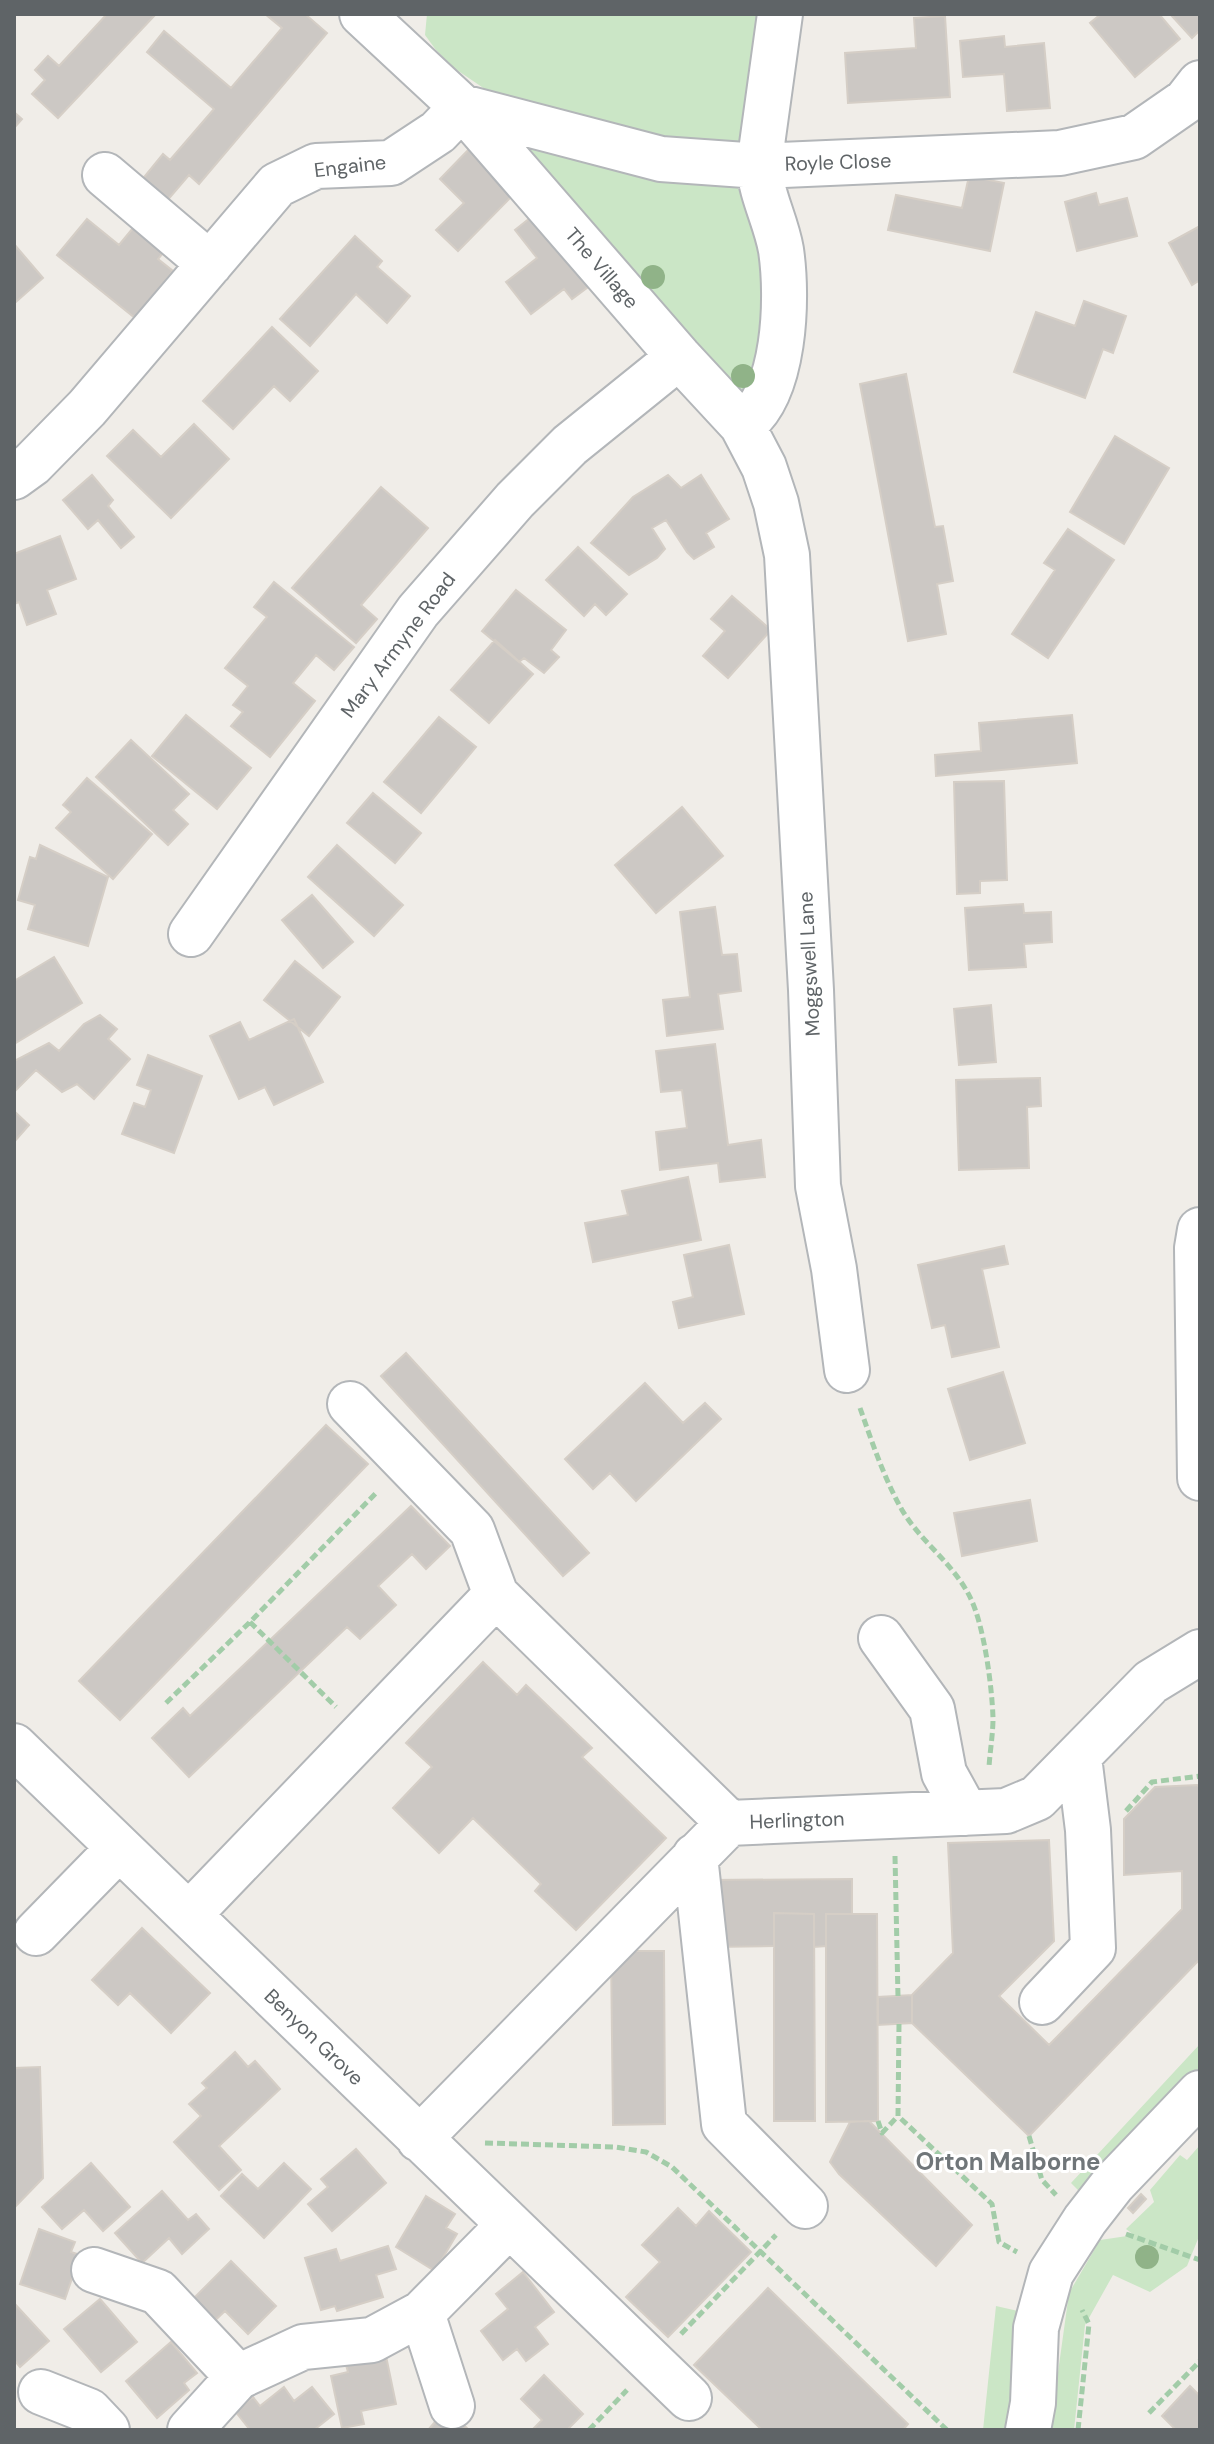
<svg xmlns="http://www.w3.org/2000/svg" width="1214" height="2444" viewBox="0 0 1214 2444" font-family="'DM Sans',sans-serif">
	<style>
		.green { fill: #cbe6c6 }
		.building { fill: #ccc8c4; stroke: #d5cec6; stroke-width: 2 }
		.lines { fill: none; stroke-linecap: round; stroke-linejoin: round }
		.minor-casing { stroke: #b3b6b9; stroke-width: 48 }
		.path { stroke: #a2cca8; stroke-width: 5; stroke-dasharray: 8 4; stroke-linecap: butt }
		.minor { stroke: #fff; stroke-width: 44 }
		.tree { fill: #90b388 }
		.labels { text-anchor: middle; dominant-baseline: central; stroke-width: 6; stroke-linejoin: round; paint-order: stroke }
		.street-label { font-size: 20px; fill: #5f6467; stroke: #fff }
		.quarter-label { font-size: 24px; font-weight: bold; fill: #707679; stroke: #fff }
	</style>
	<rect width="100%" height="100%" fill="#f0ede8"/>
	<path class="green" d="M 427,14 L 770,14 L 751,150 L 711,155 L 501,100 L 454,68 L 436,50 L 425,35 Z
		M 523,145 L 729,180 L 749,199 L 775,274 L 747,405 Z
		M 1200,2044 L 1200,2070 L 1084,2196 L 1071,2183 Z
		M 1200,2145 L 1200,2234 L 1187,2266 L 1150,2292 L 1113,2275 L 1085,2325 L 1074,2430 L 1050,2430 L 1069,2293 L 1100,2240 L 1134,2235 L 1126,2229 L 1154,2202 L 1150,2190 L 1180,2155 L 1187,2160 Z
		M 996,2306 L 1018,2311 L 1007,2430 L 983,2430 Z"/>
	<path class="building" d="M 107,14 L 156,14 L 58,118 L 32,94 L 45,80 L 35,70 L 48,56 L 59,66 Z
		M 265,14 L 305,14 L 327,33 L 199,184 L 189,175 L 165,203 L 140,182 L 163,154 L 170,160 L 214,109 L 147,52 L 164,31 L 231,88 L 282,28 Z
		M 1101,14 L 1159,14 L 1180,39 L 1135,77 L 1090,23 Z
		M 1170,14 L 1200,14 L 1200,30 L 1192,38 Z
		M 945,16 L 950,97 L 848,103 L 845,53 L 916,48 L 914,18 Z
		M 1004,36 L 1005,47 L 1044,43 L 1050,108 L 1007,111 L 1004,74 L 963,77 L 960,41 Z
		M 14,112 L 22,119 L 14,128 Z
		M 473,145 L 518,190 L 458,251 L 436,230 L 464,203 L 440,179 Z
		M 969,176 L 1004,183 L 990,251 L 888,230 L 896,195 L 962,208 Z
		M 1096,193 L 1099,205 L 1127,198 L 1137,236 L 1077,251 L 1065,202 Z
		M 535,214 L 607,273 L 572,299 L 564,289 L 531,314 L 506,282 L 537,258 L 515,230 Z
		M 87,219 L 119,245 L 133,228 L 163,253 L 158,259 L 173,271 L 135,318 L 57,255 Z
		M 1200,226 L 1200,280 L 1192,285 L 1169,243 Z
		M 355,236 L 382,261 L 377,267 L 410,296 L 387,323 L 356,294 L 310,346 L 280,319 Z
		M 14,244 L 43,278 L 16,302 L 14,300 Z
		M 1084,301 L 1126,316 L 1113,353 L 1103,349 L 1085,398 L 1014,372 L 1036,312 L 1075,326 Z
		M 272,327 L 318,371 L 290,401 L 274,386 L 233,429 L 203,401 Z
		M 906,374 L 935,527 L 943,526 L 953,581 L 937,584 L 946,634 L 908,641 L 860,384 Z
		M 194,424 L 229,459 L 171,518 L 107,456 L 133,430 L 161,457 Z
		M 1115,436 L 1169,468 L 1124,544 L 1070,512 Z
		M 92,475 L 113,500 L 108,506 L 134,537 L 121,548 L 98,520 L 88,529 L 63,500 Z
		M 668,475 L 681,488 L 701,475 L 729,519 L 706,533 L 714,547 L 694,559 L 687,552 L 666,520 L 652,528 L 665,549 L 657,558 L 629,575 L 591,543 L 633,497 Z
		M 381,487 L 428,528 L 361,605 L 377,619 L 356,643 L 292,588 Z
		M 1068,529 L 1114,560 L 1048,658 L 1012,634 L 1055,570 L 1044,563 Z
		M 60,536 L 76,579 L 47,590 L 56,614 L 27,625 L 19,602 L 14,604 L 14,554 Z
		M 578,547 L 627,594 L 606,615 L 595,604 L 584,616 L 546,580 Z
		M 274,582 L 354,647 L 334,670 L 316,655 L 293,683 L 315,701 L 270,757 L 231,726 L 243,712 L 233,705 L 248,686 L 225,668 L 267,617 L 254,607 Z
		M 516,590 L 566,630 L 551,650 L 559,657 L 544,673 L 524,658 L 519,662 L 482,631 Z
		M 732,596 L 771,630 L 728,678 L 703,656 L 725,631 L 711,619 Z
		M 495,640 L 533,674 L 489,723 L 451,690 Z
		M 186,715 L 251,768 L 217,809 L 152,756 Z
		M 1072,715 L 1077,763 L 936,776 L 935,755 L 981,751 L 979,723 Z
		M 439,717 L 476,747 L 421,813 L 384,782 Z
		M 131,740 L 189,794 L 173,810 L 188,824 L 168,845 L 96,777 Z
		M 87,778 L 152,834 L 113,879 L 56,828 L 71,812 L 63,805 Z
		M 1004,781 L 1007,880 L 980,881 L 980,893 L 957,894 L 954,782 Z
		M 373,793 L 421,833 L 395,863 L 347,823 Z
		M 682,807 L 723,856 L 656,913 L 615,865 Z
		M 40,845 L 108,877 L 88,946 L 28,929 L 35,905 L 18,900 L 30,857 L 36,859 Z
		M 337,845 L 403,905 L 374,936 L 308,877 Z
		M 312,895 L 353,942 L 323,968 L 282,920 Z
		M 1023,904 L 1024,913 L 1051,912 L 1052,942 L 1024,944 L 1026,967 L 969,970 L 965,908 Z
		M 715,907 L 722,955 L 737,954 L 741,991 L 718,994 L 723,1029 L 667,1036 L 663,1000 L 690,997 L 680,912 Z
		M 54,957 L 82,1003 L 14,1044 L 14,981 Z
		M 295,961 L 340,997 L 309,1036 L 264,1000 Z
		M 991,1005 L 996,1062 L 959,1065 L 954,1009 Z
		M 100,1015 L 117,1029 L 108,1039 L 130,1059 L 94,1099 L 77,1084 L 62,1092 L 36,1070 L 14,1092 L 14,1061 L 49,1043 L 59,1051 L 84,1024 Z
		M 294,1019 L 323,1082 L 274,1105 L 265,1087 L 239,1099 L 210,1036 L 240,1022 L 249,1040 Z
		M 715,1044 L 728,1145 L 761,1140 L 765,1177 L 720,1182 L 718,1163 L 660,1170 L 656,1132 L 687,1128 L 682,1090 L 661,1092 L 656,1051 Z
		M 148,1055 L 202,1076 L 174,1153 L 122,1134 L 134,1103 L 145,1107 L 151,1090 L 137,1085 Z
		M 1040,1078 L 1041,1106 L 1027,1107 L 1029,1168 L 959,1170 L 956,1080 Z
		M 14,1111 L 29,1125 L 14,1142 Z
		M 688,1177 L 701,1240 L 593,1262 L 585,1223 L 628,1215 L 622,1191 Z
		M 729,1245 L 744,1314 L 679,1328 L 673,1302 L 693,1297 L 684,1255 Z
		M 1004,1246 L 1008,1264 L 982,1269 L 999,1347 L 952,1357 L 945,1325 L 932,1328 L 918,1265 Z
		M 406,1353 L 589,1553 L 563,1576 L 381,1376 Z
		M 1003,1372 L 1025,1443 L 970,1460 L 948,1389 Z
		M 645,1383 L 683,1423 L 705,1403 L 721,1419 L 636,1501 L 610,1473 L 593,1489 L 565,1459 Z
		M 326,1425 L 368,1464 L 120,1720 L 79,1681 Z
		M 1030,1500 L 1037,1541 L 962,1556 L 954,1513 Z
		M 411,1506 L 450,1546 L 426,1569 L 412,1554 L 378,1586 L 396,1605 L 360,1639 L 347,1627 L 189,1777 L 152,1738 L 183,1708 L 190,1716 Z
		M 483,1662 L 517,1695 L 526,1685 L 592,1748 L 582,1757 L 666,1838 L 576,1930 L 535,1891 L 541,1884 L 473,1818 L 439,1853 L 393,1808 L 432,1767 L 406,1743 Z
		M 1197,1785 L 1200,1788 L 1200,1959 L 1029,2136 L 912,2023 L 912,1995 L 953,1953 L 948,1843 L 1049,1840 L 1054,1941 L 999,1996 L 1049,2045 L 1182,1909 L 1182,1871 L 1124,1875 L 1124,1819 L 1155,1787 Z
		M 852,1879 L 852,1914 L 826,1914 L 826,1946 L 814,1947 L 814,1914 L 774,1913 L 774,1946 L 710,1947 L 710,1880 Z
		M 774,1913 L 814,1914 L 815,2121 L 774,2121 Z
		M 826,1914 L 877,1914 L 878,2121 L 826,2122 Z
		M 142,1928 L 210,1993 L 171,2033 L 130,1993 L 118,2005 L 92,1980 Z
		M 611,1951 L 664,1951 L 665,2124 L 613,2125 Z
		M 912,1995 L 912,2023 L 878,2025 L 878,1997 Z
		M 235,2052 L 248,2067 L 255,2061 L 280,2089 L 219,2146 L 241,2170 L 219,2190 L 174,2142 L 201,2116 L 189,2104 L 207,2088 L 202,2083 Z
		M 40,2067 L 43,2178 L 14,2208 L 14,2068 Z
		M 869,2121 L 972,2225 L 936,2266 L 839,2174 L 830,2162 L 850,2122 Z
		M 356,2149 L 386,2183 L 332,2231 L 308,2204 L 328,2187 L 321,2179 Z
		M 91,2163 L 130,2207 L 103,2231 L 84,2210 L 62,2229 L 42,2207 Z
		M 284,2163 L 311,2189 L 264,2238 L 221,2196 L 242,2174 L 258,2189 Z
		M 162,2191 L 188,2220 L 196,2214 L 209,2229 L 182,2254 L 169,2238 L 142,2263 L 115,2233 Z
		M 1141,2194 L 1146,2199 L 1133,2213 L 1128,2208 Z
		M 426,2196 L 455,2214 L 446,2228 L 457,2234 L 435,2271 L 396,2247 Z
		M 678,2208 L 696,2226 L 709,2211 L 751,2252 L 668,2337 L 626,2297 L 660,2262 L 642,2245 Z
		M 39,2229 L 75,2242 L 71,2252 L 80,2255 L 65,2299 L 20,2284 Z
		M 388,2246 L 396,2269 L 376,2275 L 383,2297 L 337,2311 L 335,2306 L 321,2310 L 305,2258 L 336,2249 L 340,2261 Z
		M 231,2261 L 276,2306 L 248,2334 L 225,2311 L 208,2327 L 187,2305 Z
		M 523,2272 L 554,2312 L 535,2327 L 548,2344 L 526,2361 L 517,2349 L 503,2360 L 481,2331 L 508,2309 L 496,2294 Z
		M 768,2288 L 908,2424 L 903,2430 L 762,2430 L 694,2365 Z
		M 100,2299 L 137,2342 L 101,2372 L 64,2329 Z
		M 14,2303 L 49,2341 L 20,2367 L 14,2360 Z
		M 171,2342 L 197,2373 L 184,2383 L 189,2390 L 157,2418 L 126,2381 Z
		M 386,2356 L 396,2404 L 361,2411 L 364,2424 L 342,2428 L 331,2376 L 348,2372 L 346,2365 Z
		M 544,2375 L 583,2414 L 567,2430 L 532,2430 L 542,2420 L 521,2399 Z
		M 1190,2386 L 1200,2396 L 1200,2430 L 1176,2430 L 1162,2416 Z
		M 284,2387 L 294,2401 L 312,2387 L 334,2414 L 314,2430 L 250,2430 L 235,2411 L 253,2397 L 260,2406 Z
		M 446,2409 L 469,2430 L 428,2430 Z"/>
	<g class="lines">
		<defs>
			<path id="minor" d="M 362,14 L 462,107 L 679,357 L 742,425 L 764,467 L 776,503 L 787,555 L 811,990 L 818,1186 L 834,1269 L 847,1370
				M 105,175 L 210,264
				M 742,425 C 786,396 788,297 781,250 C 776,221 761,195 759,166 L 780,14
				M 14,477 L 32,464 L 87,408 L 277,185 L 316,166 L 391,163 L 438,132 L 462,107 L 661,159 L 759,166 L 1060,153 L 1134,137 L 1186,101 L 1200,83
				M 191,934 L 418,611 L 515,500 L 570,445 L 679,357
				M 1200,1230 L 1197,1248 L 1200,1478
				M 350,1404 L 472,1530 L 496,1595 L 729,1823
				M 881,1638 L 932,1709 L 944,1773 L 966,1813
				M 14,1746 L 689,2398
				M 695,1856 L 724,2124 L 805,2206
				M 202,1901 L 496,1595
				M 36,1933 L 119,1848
				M 1042,2002 L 1093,1948 L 1088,1830 L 1079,1757
				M 419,2139 L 729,1823 L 1006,1811 L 1037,1798 L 1151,1682 L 1200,1652
				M 94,2270 L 158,2292 L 238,2377
				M 422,2313 L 452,2406
				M 41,2392 L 89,2411 L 107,2430
				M 190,2430 L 238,2377 L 303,2347 L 372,2340 L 422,2313 L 509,2225
				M 1028,2430 L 1033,2403 L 1036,2328 L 1051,2273 L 1085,2220 L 1113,2184 L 1200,2093"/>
		</defs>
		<use href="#minor" class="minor-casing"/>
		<path class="path" d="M 860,1408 C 872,1442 884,1478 902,1510 C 921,1542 953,1563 970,1597 C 984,1625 992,1686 993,1718 C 993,1734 990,1751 989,1767
			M 250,1622 L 336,1707
			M 166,1703 L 250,1622 L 378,1491
			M 1126,1811 L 1152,1782 L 1200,1776
			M 895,1856 L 898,1997
			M 899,2024 L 898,2116 L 992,2204 L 999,2242 L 1017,2252
			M 878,2121 L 882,2133 L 898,2116
			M 1029,2136 L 1042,2180 L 1056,2195
			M 485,2143 L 615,2147 L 646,2152 L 672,2167 L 947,2430
			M 1126,2234 L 1200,2260
			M 681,2334 L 776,2235
			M 1149,2413 L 1200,2361
			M 589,2430 L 627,2390
			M 1078,2430 L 1089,2324 L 1082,2310"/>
		<use href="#minor" class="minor"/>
	</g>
	<g class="tree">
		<circle cx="653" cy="277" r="12"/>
		<circle cx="743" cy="376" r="12"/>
		<circle cx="1147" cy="2257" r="12"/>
	</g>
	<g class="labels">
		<g class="street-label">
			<text transform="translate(838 162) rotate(-2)">Royle Close</text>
			<text transform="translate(350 166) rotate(-7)">Engaine</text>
			<text transform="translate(602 268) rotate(49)">The Village</text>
			<text transform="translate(398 645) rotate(-53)">Mary Armyne Road</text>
			<text transform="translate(809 964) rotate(-93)">Moggswell Lane</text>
			<text transform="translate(797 1820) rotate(-2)">Herlington</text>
			<text transform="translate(314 2037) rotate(44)">Benyon Grove</text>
		</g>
		<g class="quarter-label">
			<text x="1008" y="2161">Orton Malborne</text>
		</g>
	</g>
	<rect width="1214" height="2444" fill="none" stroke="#5f6467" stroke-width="32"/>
</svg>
